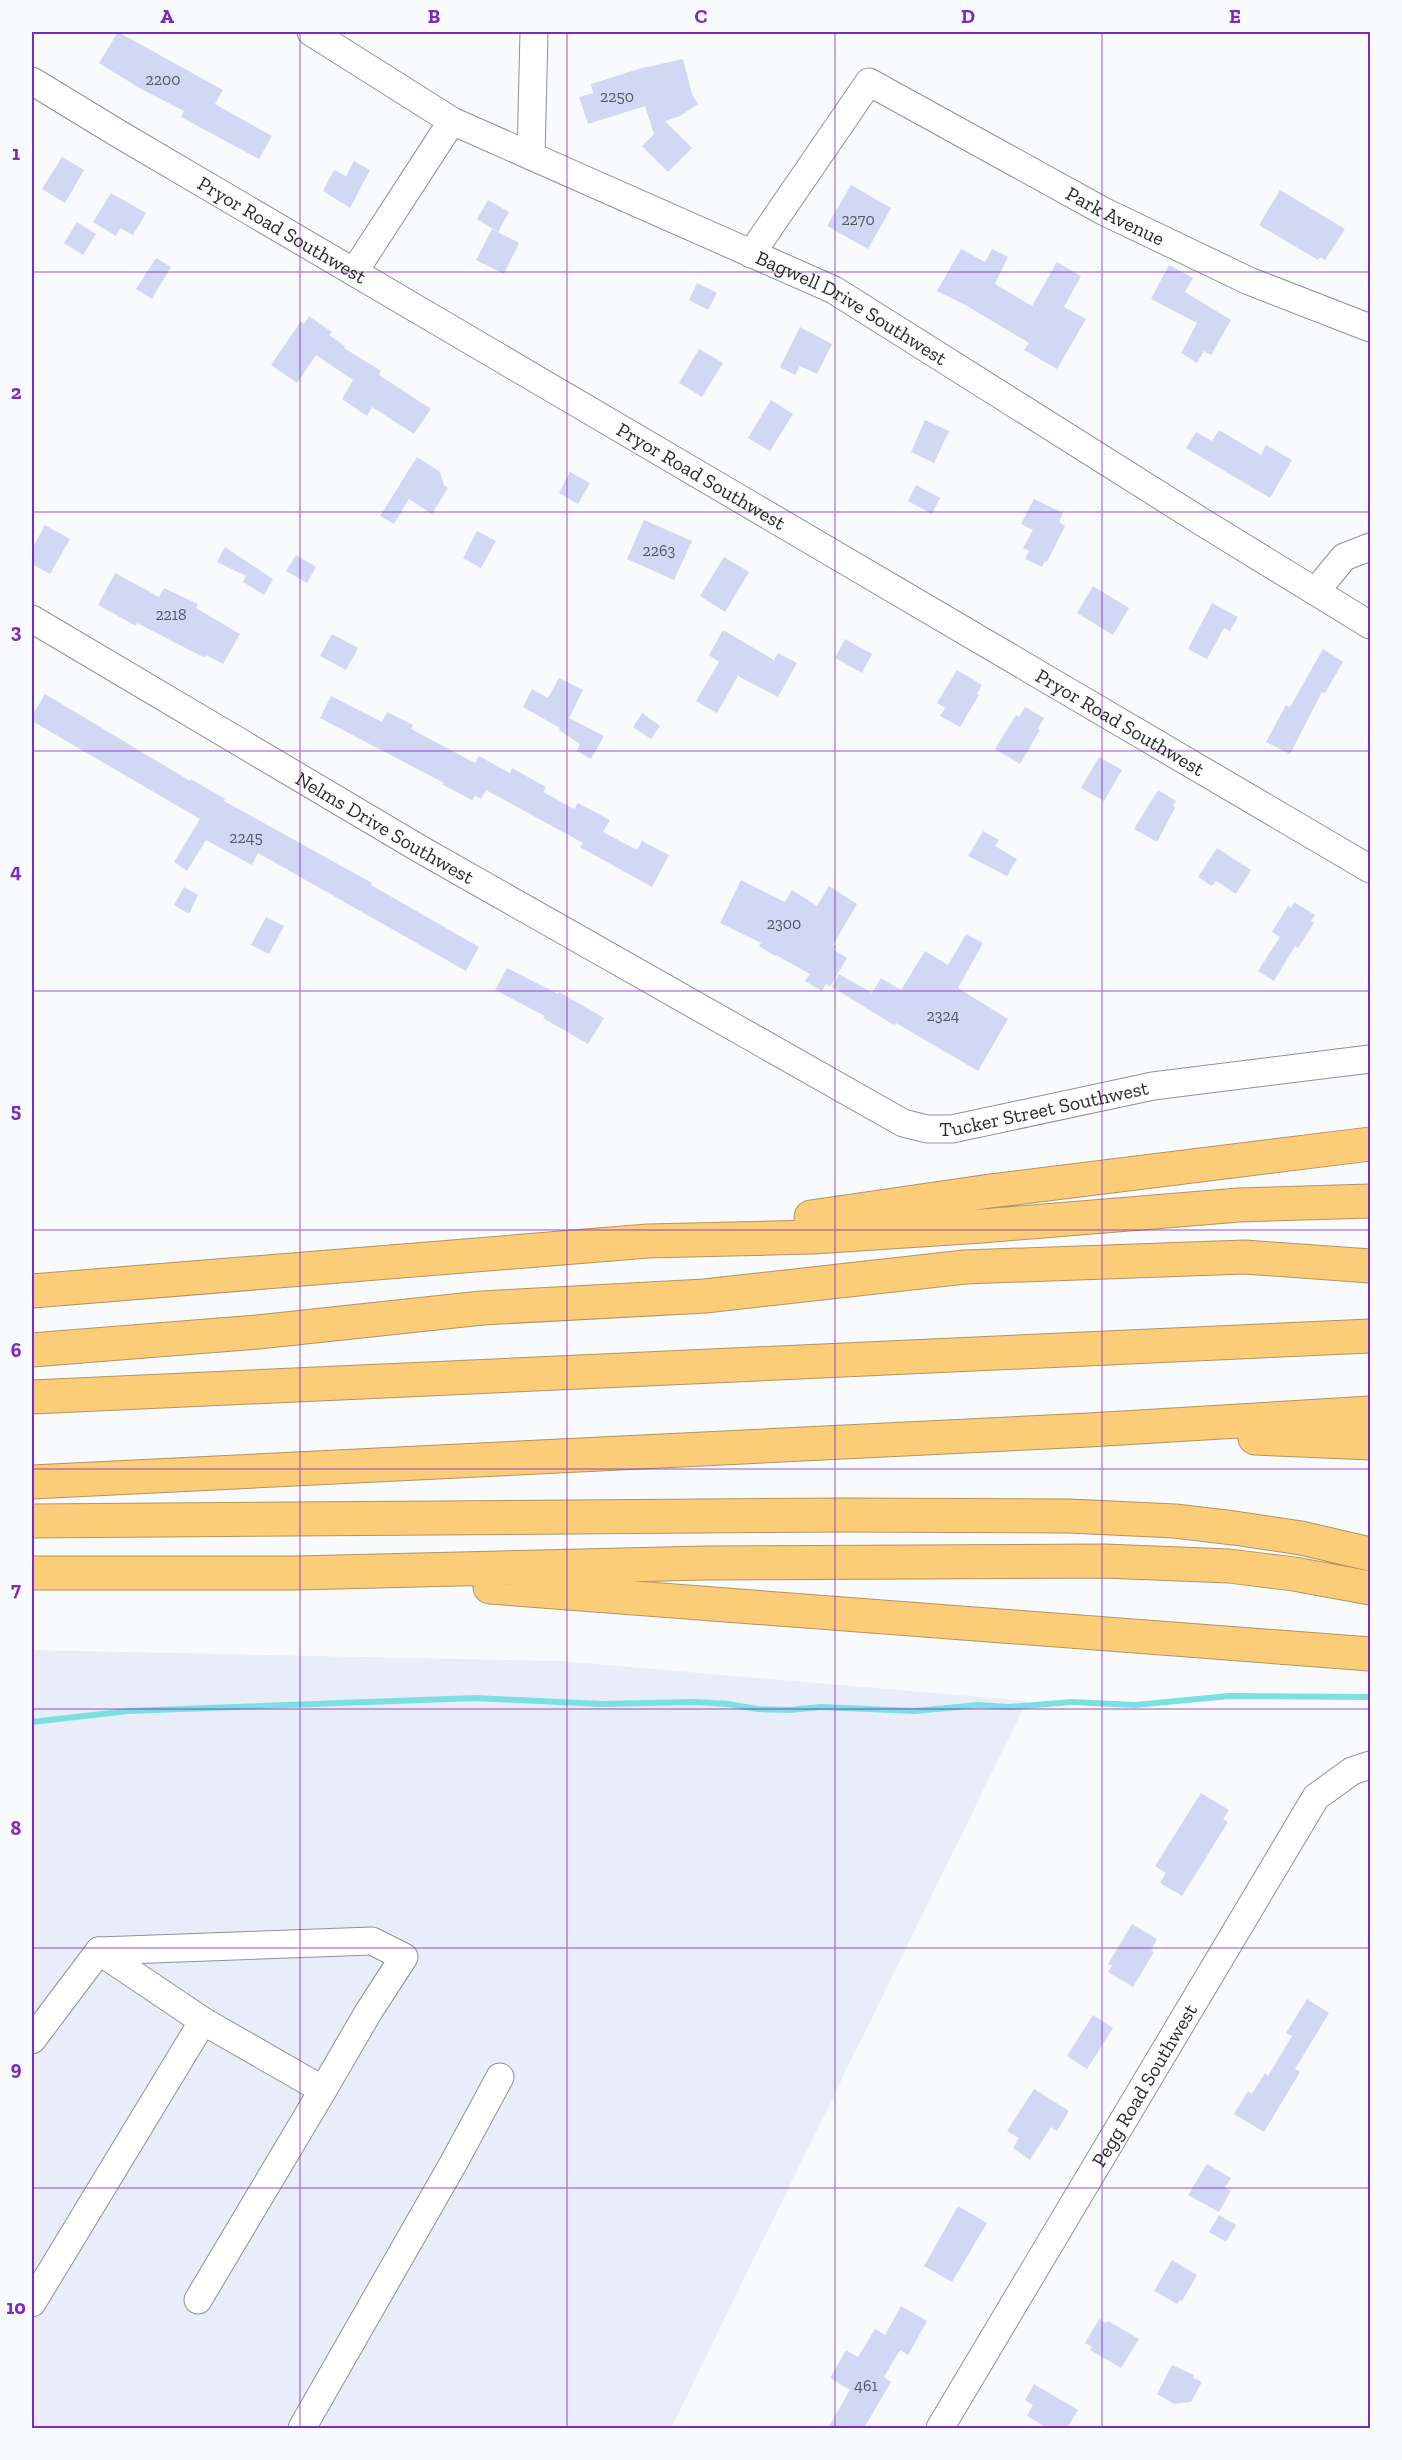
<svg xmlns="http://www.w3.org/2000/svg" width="1402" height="2460" viewBox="0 0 1402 2460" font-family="'Zilla Slab',serif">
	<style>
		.built { fill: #e9edf9 }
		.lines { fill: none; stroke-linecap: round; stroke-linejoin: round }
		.stream { stroke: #7be0e1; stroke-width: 6 }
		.building { fill: #d1d8f4 }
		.minor-casing { stroke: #8f9195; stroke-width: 29 }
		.highway-casing { stroke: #b2945e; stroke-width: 35 }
		.minor { stroke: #fff; stroke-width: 27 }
		.highway { stroke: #fbcd78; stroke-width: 33 }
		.grid { fill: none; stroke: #7b2cbf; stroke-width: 1.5; stroke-opacity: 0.55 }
		.labels { text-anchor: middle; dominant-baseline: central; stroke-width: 6; stroke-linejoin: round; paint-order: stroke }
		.number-label { font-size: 16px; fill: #54565f }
		.street-label { font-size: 20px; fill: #2a2b2d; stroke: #f9fafe }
		.neatline { fill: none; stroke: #7b2cbf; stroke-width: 2 }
		.grid-label { font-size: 20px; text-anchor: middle; font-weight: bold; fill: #7b2cbf }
	</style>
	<rect width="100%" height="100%" fill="#f9fafe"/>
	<path class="built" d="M 32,1650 L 560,1661 L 1027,1701 L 671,2428 L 32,2428 Z"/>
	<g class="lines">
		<path class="stream" d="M 32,1722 L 128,1711 L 475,1698 L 601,1704 L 695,1702 L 727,1704 L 758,1709 L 789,1710 L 821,1707 L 915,1711 L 978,1705 L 1009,1707 L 1072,1702 L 1135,1705 L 1229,1696 L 1370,1697"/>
	</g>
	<path class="building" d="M 118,32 L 223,90 L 215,104 L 272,136 L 259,159 L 181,117 L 184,111 L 141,89 L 99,63 Z
		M 683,59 L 692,94 L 698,104 L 680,116 L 665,121 L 692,148 L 668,172 L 642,146 L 654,134 L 645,106 L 588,124 L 579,97 L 593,93 L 591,84 L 642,68 Z
		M 62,157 L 84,170 L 65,203 L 42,189 Z
		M 354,161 L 370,170 L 350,208 L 323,191 L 334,170 L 346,176 Z
		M 851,185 L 891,208 L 868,249 L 827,226 Z
		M 1280,190 L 1345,229 L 1325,260 L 1320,257 L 1318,260 L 1259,225 Z
		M 111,193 L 146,213 L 133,235 L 120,228 L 116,236 L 93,222 Z
		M 488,200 L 509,212 L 498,232 L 477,219 Z
		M 77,222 L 96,234 L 83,255 L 64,243 Z
		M 492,229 L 519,243 L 504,274 L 476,260 Z
		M 961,249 L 985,262 L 992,249 L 1008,257 L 995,284 L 1032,306 L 1057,262 L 1081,276 L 1064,307 L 1086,319 L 1057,369 L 1024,350 L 1029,343 L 967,306 L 937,291 Z
		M 156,258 L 171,267 L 152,299 L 136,289 Z
		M 1169,265 L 1193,278 L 1185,292 L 1231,320 L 1211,355 L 1204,351 L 1197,363 L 1181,353 L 1197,323 L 1151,299 Z
		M 697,283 L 717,293 L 708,310 L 689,300 Z
		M 309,316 L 332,332 L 329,335 L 345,346 L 344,348 L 381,371 L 379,375 L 431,409 L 414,434 L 372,407 L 367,416 L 342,399 L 353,380 L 316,355 L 297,383 L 271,365 L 301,321 L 304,324 Z
		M 800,327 L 832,344 L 817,374 L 800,366 L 795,375 L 780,367 Z
		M 699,349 L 723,363 L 702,397 L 679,383 Z
		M 771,400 L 793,414 L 770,451 L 748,438 Z
		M 925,420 L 949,431 L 934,463 L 911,452 Z
		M 1219,430 L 1261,455 L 1266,445 L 1292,460 L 1270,498 L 1186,448 L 1196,432 L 1212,441 Z
		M 417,457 L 440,472 L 444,485 L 448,488 L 432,514 L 409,499 L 394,524 L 380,516 Z
		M 570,472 L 590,483 L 578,504 L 559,493 Z
		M 916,485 L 940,498 L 932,514 L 908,501 Z
		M 1034,499 L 1063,513 L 1059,522 L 1065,526 L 1047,562 L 1045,561 L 1042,567 L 1025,559 L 1029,551 L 1023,548 L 1033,530 L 1021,524 Z
		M 644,520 L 692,541 L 674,580 L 627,559 Z
		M 45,525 L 70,539 L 50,574 L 32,564 L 32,549 Z
		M 477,531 L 496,541 L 481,568 L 463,558 Z
		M 225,547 L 273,579 L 264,595 L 243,582 L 246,576 L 217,562 Z
		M 296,555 L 316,567 L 307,583 L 286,571 Z
		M 724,557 L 749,572 L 725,612 L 700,596 Z
		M 115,573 L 159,597 L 164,588 L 198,604 L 196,608 L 240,634 L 223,664 L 206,655 L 205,658 L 137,623 L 136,626 L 98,605 Z
		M 1093,586 L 1129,608 L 1113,635 L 1077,613 Z
		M 1212,603 L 1238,617 L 1230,631 L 1224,628 L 1207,659 L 1188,649 Z
		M 723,630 L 774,660 L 778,653 L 797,663 L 778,697 L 738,676 L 717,713 L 696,701 L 719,662 L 709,655 Z
		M 332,634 L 358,648 L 346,670 L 320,656 Z
		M 845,639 L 872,654 L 862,673 L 835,658 Z
		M 1323,649 L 1343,662 L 1325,693 L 1322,692 L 1290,754 L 1266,742 L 1286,705 L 1290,707 Z
		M 957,670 L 982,685 L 977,694 L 979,695 L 960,727 L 940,716 L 945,708 L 937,703 Z
		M 559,678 L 583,690 L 569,718 L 604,736 L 591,759 L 577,751 L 580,744 L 559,730 L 560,728 L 523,707 L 532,689 L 548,698 Z
		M 45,694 L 190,781 L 191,779 L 225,799 L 224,801 L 372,883 L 371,885 L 479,947 L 466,971 L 258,853 L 252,865 L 206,840 L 187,871 L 174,862 L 200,819 L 32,721 L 32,716 Z
		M 331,696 L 382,722 L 387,712 L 413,725 L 411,729 L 475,763 L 479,756 L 510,773 L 512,768 L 546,787 L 543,792 L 574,809 L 578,803 L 610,820 L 603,832 L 637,850 L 642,841 L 669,855 L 652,887 L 580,847 L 583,843 L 486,790 L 481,799 L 475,796 L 472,800 L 443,785 L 444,783 L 320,718 Z
		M 1025,707 L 1044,718 L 1038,729 L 1040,730 L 1020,764 L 995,749 L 1016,715 L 1019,717 Z
		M 642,713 L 660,726 L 651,739 L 633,727 Z
		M 1099,757 L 1122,770 L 1104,801 L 1081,788 Z
		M 1158,790 L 1176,801 L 1173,806 L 1175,808 L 1157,842 L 1134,829 Z
		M 983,831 L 999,840 L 995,846 L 1017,859 L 1007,876 L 968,856 Z
		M 1217,848 L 1251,870 L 1236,894 L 1216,881 L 1212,886 L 1198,877 Z
		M 741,880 L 785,902 L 792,890 L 817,906 L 829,886 L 857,904 L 833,945 L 836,946 L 834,950 L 847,958 L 830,987 L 826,984 L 822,991 L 805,981 L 810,974 L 776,955 L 775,956 L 759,946 L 761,943 L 720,923 Z
		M 184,887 L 198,895 L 189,914 L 174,905 Z
		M 1294,902 L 1315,915 L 1311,921 L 1314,923 L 1298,948 L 1295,946 L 1274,981 L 1258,971 L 1280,937 L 1272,932 L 1288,906 L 1291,908 Z
		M 266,917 L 284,926 L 269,954 L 251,945 Z
		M 966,934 L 983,943 L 958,988 L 1008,1019 L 978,1071 L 896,1023 L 894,1025 L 832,987 L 839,974 L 872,993 L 881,978 L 901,990 L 925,951 L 948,965 Z
		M 507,968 L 558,994 L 559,992 L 604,1018 L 588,1044 L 543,1018 L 545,1016 L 495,990 Z
		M 1201,1793 L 1229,1810 L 1223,1819 L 1228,1822 L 1182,1896 L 1160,1883 L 1166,1873 L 1155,1866 Z
		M 1132,1924 L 1157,1939 L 1151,1950 L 1154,1952 L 1133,1987 L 1108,1972 L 1112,1966 L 1108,1964 Z
		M 1307,1999 L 1329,2013 L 1295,2069 L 1300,2072 L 1264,2132 L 1234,2114 L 1248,2091 L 1252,2094 L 1265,2073 L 1268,2076 L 1292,2036 L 1286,2033 Z
		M 1093,2015 L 1113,2028 L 1087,2069 L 1067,2056 Z
		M 1034,2089 L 1069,2111 L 1057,2131 L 1051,2127 L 1030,2160 L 1013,2148 L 1019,2138 L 1007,2131 Z
		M 1207,2164 L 1231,2178 L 1225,2187 L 1231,2191 L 1219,2212 L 1188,2195 Z
		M 958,2206 L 987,2223 L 952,2282 L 924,2266 Z
		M 1219,2215 L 1236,2225 L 1226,2242 L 1209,2232 Z
		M 1172,2260 L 1197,2275 L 1182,2301 L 1180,2300 L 1177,2304 L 1154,2291 Z
		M 901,2306 L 927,2321 L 908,2355 L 900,2350 L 884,2377 L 891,2382 L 864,2428 L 828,2428 L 850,2390 L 830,2378 L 846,2350 L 858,2357 L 875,2329 L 885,2335 Z
		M 1099,2319 L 1106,2323 L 1108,2321 L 1139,2339 L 1121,2368 L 1090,2350 L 1092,2347 L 1085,2343 Z
		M 1172,2365 L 1194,2375 L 1193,2378 L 1202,2382 L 1191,2402 L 1174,2404 L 1157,2394 Z
		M 1034,2384 L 1078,2410 L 1067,2428 L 1047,2428 L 1027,2416 L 1033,2405 L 1025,2400 Z"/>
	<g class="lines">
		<defs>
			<g id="minor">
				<path id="s1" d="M 311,32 L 452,121 L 834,290 L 1207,525 L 1370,625"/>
				<path id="s2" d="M 32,81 L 119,134 L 1370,869"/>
				<path d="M 531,156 L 534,32"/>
				<path id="s3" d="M 751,254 L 869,82 L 1103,211 L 1249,281 L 1370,328"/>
				<path d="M 354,272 L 452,121"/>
				<path d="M 1316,591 L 1344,557 L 1370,547"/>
				<path id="s4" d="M 32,619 L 420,849 L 903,1123 L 927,1129 L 952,1129 L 1153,1086 L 1370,1059"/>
				<path d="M 99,1951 L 203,2021 L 323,2090 L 198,2300"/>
				<path d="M 99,1951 L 372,1941 L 404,1957 L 369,2011 L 323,2090"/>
				<path d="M 32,2040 L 99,1951"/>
				<path d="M 32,2303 L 203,2021"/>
				<path d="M 302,2428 L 453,2164 L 500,2077"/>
				<path id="s5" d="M 940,2428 L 1316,1797 L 1352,1771 L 1370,1765"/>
			</g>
			<path id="highway" d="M 811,1217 L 990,1191 L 1370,1144
				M 32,1291 L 648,1241 L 813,1237 L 982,1226 L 1239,1205 L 1370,1201
				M 32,1350 L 258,1332 L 482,1308 L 705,1296 L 965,1267 L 1245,1257 L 1370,1266
				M 32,1397 L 1370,1336
				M 1255,1438 L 1370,1443
				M 32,1482 L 1089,1430 L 1370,1413
				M 32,1521 L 843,1515 L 1069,1516 L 1175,1521 L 1234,1528 L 1301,1538 L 1370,1554
				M 32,1573 L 296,1573 L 705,1563 L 1104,1561 L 1229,1566 L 1294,1574 L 1370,1588
				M 490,1587 L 1370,1654"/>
		</defs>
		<use href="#minor" class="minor-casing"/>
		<use href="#highway" class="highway-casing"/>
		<use href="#minor" class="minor"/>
		<use href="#highway" class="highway"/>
	</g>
	<path class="grid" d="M 300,32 L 300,2428M 567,32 L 567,2428M 835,32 L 835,2428M 1102,32 L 1102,2428M 32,272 L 1370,272M 32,512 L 1370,512M 32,751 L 1370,751M 32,991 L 1370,991M 32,1230 L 1370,1230M 32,1469 L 1370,1469M 32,1709 L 1370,1709M 32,1948 L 1370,1948M 32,2188 L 1370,2188"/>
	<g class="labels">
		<g class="number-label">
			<text x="163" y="79">2200</text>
			<text x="617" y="96">2250</text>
			<text x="858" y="219">2270</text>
			<text x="659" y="550">2263</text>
			<text x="171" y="614">2218</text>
			<text x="246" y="837">2245</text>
			<text x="784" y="923">2300</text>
			<text x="943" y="1015">2324</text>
			<text x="866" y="2385">461</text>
		</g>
		<g class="street-label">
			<text stroke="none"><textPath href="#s3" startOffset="489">Park Avenue</textPath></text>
			<text stroke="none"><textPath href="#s2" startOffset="291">Pryor Road Southwest</textPath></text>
			<text stroke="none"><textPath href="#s1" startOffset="608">Bagwell Drive Southwest</textPath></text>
			<text stroke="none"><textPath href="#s2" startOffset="777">Pryor Road Southwest</textPath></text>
			<text stroke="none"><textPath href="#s2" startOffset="1263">Pryor Road Southwest</textPath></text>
			<text stroke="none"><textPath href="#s4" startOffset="410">Nelms Drive Southwest</textPath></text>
			<text stroke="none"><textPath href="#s4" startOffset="1150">Tucker Street Southwest</textPath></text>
			<text stroke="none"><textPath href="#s5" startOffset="399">Pegg Road Southwest</textPath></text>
		</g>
	</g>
	<rect width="1402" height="2460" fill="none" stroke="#f9fafe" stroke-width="66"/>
	<rect x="33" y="33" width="1336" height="2394" class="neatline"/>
	<g class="grid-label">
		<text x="167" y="23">A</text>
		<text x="434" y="23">B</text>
		<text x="701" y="23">C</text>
		<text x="968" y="23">D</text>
		<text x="1235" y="23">E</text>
		<text x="16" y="160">1</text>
		<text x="16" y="399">2</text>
		<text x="16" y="638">3</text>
		<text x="16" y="878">4</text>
		<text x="16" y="1117">5</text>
		<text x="16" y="1357">6</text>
		<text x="16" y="1596">7</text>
		<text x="16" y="1835">8</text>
		<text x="16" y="2075">9</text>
		<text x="16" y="2314">10</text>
	</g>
</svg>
